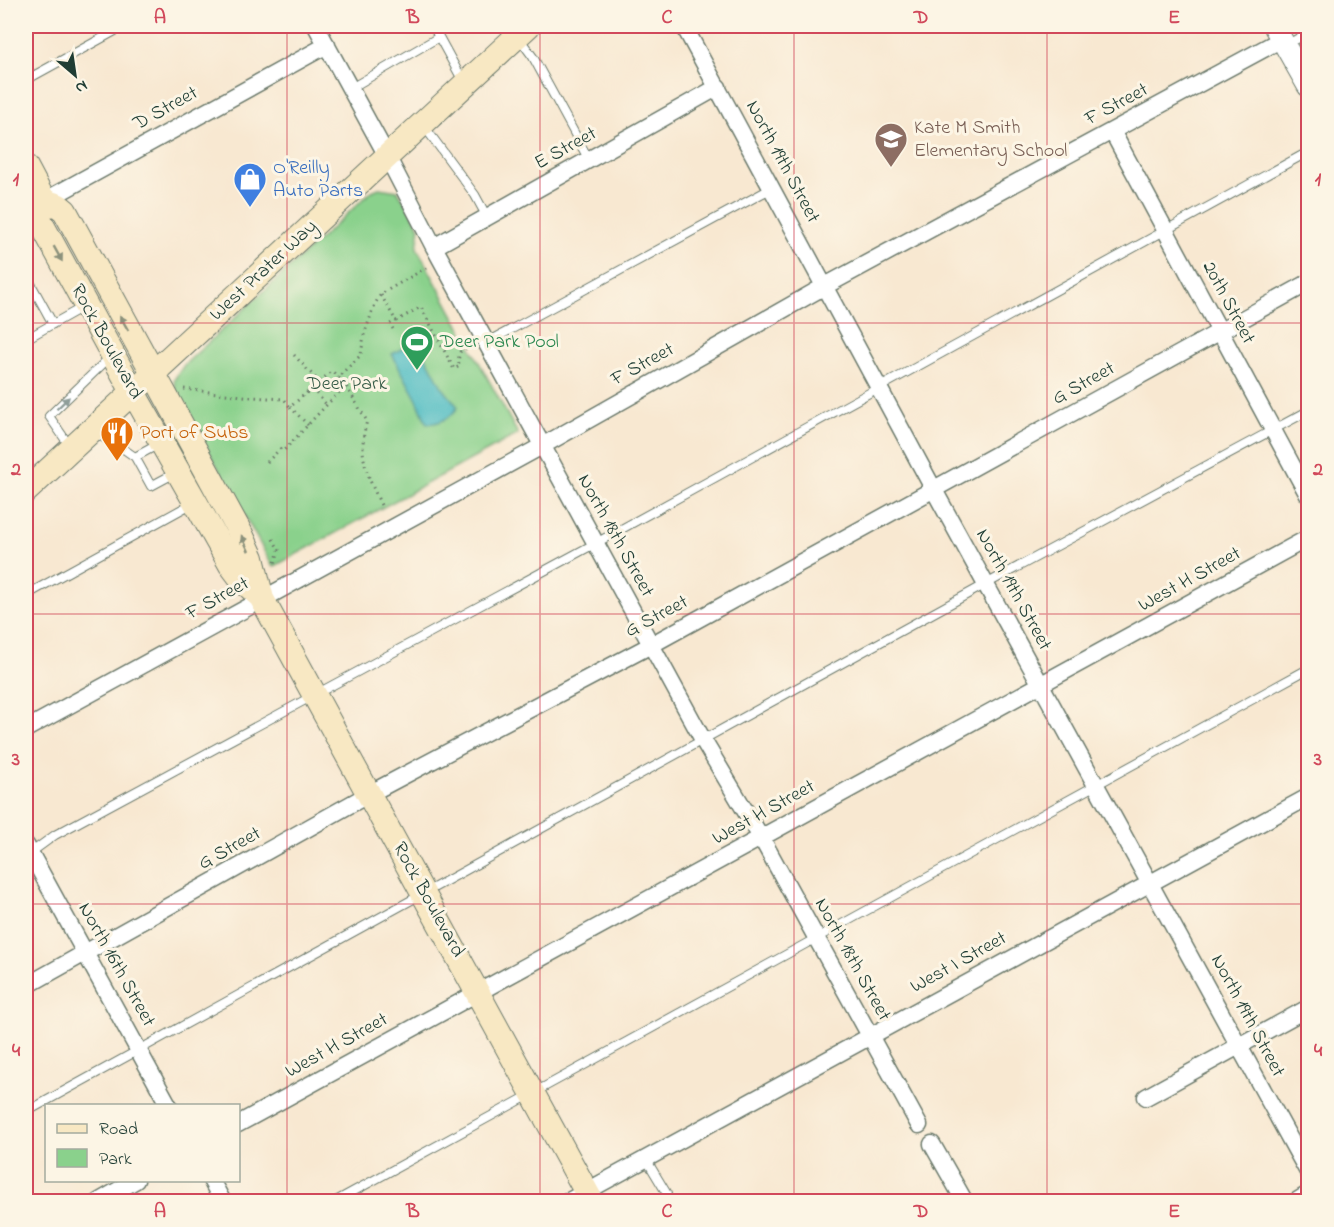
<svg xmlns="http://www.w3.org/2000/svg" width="1334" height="1227" viewBox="0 0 1334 1227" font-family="'Indie Flower',sans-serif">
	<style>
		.green { fill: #8ad18c; stroke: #548760; stroke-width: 1.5 }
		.water { fill: #4cbbc2; stroke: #367c7b; stroke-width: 1.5 }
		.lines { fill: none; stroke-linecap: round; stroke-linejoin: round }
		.service-casing { stroke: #6b796b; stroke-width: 10 }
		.minor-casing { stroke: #6b796b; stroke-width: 19 }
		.tertiary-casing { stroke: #6b796b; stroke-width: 23 }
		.secondary-casing { stroke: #6b796b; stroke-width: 26 }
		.path { stroke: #6b796b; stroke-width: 3; stroke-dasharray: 1.5 4.5; stroke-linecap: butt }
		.service { stroke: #fff; stroke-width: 8 }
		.minor { stroke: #fff; stroke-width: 16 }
		.tertiary { stroke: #fff; stroke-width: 21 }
		.secondary { stroke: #f8e8c3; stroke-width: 24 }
		.oneway { fill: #8c927c }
		.oneway2 { fill: #8f9e9a }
		.grid { fill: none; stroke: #d1495b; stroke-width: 1.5; stroke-opacity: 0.55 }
		.labels { text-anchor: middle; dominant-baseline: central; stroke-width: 6; stroke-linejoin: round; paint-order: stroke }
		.street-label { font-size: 20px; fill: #1f3d34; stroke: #fcf5e5 }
		.education-label { font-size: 20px; fill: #785e54; stroke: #fcf5e5; text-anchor: start }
		.shop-label { font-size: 20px; fill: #366cbe; stroke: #fcf5e5; text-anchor: start }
		.leisure-label { font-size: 20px; fill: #27864d; stroke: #fcf5e5; text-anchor: start }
		.park-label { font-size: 20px; fill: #345b46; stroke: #fcf5e5 }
		.food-label { font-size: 20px; fill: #c56008; stroke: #fcf5e5; text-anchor: start }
		.neatline { fill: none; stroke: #d1495b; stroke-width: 2 }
		.grid-label { font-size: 20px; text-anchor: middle; font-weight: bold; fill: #d1495b }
	</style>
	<rect width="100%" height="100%" fill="#fcf5e5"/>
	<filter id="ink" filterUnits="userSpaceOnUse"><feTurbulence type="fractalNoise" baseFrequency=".0167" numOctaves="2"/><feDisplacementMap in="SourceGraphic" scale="12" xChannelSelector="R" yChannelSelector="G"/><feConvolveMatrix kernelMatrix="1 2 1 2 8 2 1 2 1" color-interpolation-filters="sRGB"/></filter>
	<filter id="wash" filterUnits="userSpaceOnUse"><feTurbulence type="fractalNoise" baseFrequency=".008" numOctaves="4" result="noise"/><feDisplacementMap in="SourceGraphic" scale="24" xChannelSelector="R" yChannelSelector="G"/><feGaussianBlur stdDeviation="1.35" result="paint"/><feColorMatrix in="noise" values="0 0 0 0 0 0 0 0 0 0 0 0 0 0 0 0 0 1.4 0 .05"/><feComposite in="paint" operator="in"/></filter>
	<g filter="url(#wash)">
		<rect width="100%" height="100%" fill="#f8e8d1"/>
		<path class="green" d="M 379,188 L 398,191 L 420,227 L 417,248 L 518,434 L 273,567 L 176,392 L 174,380 L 184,365 L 372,191 Z"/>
		<path class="water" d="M 417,340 L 442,387 L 458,407 C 450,419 440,423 427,424 L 417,400 L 392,354 Z"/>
	</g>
	<g filter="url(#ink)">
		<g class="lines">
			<defs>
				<path id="service" d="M 433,26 L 464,83
					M 519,38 L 533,57 L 589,160
					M 1286,45 L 1308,33
					M 1293,58 L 1308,50
					M 26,80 L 124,26
					M 351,88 L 439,37
					M 424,126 L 475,195 L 487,217
					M 26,275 L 53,324
					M 26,339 L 83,307
					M 486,343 L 772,188
					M 92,432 L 115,443 L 135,457 L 159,444
					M 71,448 L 49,416 L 111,356
					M 135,457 L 151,486 L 177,472
					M 26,595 L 193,503
					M 29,854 L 55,835 L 596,543 L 1308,152
					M 26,1112 L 986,584 L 1308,411
					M 646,1159 L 667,1194 L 667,1202
					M 334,1202 L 1308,669"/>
				<path id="minor" d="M 316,26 L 387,156 L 434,247 L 703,740 L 762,839 L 919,1125
					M 684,26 L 934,490 L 1308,1172
					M 1112,131 L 1308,495
					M 26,211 L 327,45
					M 434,247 L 718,87
					M 26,729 L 542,446 L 825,286 L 1282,39
					M 26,845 L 169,1106
					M 26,986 L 369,794 L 651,645 L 1308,283
					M 1146,1097 L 1308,1008
					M 238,1124 L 1308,538
					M 932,1144 L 965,1202
					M 211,1180 L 223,1202
					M 98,1202 L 136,1180
					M 567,1202 L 1308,797
					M 1295,1202 L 1308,1194"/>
				<path id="tertiary" d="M 1274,26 L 1308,86"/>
				<path id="secondary" d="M 26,167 L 44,201 L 39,216 L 41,223 L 133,392 L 231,565 L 243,581 L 261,597
					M 44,201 L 59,206 L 65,211 L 241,534 L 252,558 L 262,599 L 592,1202
					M 26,491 L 528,26"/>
			</defs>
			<use href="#service" class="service-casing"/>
			<use href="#minor" class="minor-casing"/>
			<use href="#tertiary" class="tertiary-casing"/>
			<use href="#secondary" class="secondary-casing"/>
			<path class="path" d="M 381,295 L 396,321 L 421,307 L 454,369 L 460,366 L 458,361 L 460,352 L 468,347
				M 393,329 L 390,324 L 396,321
				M 294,355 L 319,382
				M 184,389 L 251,397 L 284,399 L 290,407 L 332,371 L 338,377
				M 312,389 L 326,404
				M 290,407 L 308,425
				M 267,462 L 281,448 L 284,450 C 305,429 324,406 346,386
				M 381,505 C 367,475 357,454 367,421 L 346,386 L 338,377 L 361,355 L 364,335 L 375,304 L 381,294 L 426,268
				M 273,539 L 279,550 L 275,563"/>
			<use href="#service" class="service"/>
			<use href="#minor" class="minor"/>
			<use href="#tertiary" class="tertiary"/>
			<use href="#secondary" class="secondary"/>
		</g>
		<defs><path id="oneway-solid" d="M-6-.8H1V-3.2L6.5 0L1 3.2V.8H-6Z" transform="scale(1.5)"/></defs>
		<g class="oneway">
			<use href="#oneway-solid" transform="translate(58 254) rotate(61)"/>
			<use href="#oneway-solid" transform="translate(124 323) rotate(-120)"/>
			<use href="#oneway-solid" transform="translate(245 543) rotate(-115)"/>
		</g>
		<use class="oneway2" href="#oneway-solid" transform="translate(63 403) rotate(-44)"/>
	</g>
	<path class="grid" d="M 287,26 L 287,1202M 540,26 L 540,1202M 794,26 L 794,1202M 1047,26 L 1047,1202M 26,323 L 1308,323M 26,614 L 1308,614M 26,904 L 1308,904"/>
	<defs>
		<symbol id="school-pin" viewBox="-11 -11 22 30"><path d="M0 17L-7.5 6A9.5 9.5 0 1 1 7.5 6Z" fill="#8d6e63" stroke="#fcf5e5"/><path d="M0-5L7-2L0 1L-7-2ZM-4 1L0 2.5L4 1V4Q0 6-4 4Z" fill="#fff"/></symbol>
		<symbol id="shop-pin" viewBox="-11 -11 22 30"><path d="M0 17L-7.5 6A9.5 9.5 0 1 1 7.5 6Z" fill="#3f7fe0" stroke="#fcf5e5"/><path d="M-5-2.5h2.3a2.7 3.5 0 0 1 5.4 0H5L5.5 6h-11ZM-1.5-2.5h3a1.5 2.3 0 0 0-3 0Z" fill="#fff"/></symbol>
		<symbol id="stadium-pin" viewBox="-11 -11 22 30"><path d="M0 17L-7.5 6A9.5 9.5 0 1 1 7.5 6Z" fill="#2e9e5b" stroke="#fcf5e5"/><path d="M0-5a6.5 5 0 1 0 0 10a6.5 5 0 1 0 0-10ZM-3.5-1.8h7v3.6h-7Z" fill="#fff"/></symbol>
		<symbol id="restaurant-pin" viewBox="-11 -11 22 30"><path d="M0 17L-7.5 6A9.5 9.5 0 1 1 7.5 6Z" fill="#e8710a" stroke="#fcf5e5"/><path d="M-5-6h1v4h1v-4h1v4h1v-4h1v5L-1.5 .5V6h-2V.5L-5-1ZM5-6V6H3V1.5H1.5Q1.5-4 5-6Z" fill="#fff"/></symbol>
	</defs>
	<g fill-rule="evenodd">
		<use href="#school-pin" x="872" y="120" width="38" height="52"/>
		<use href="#shop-pin" x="231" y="160" width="38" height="52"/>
		<use href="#stadium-pin" x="398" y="323" width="38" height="52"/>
		<use href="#restaurant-pin" x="98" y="414" width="38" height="52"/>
	</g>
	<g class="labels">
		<g class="street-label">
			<text transform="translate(1117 105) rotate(-28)">F Street</text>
			<text transform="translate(166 109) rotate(-29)">D Street</text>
			<text transform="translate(566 149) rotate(-29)">E Street</text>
			<text transform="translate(782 162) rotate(62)">North 19th Street</text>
			<text transform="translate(264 271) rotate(-43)">West Prater Way</text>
			<text transform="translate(1228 303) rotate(62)">20th Street</text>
			<text transform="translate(106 342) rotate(61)">Rock Boulevard</text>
			<text transform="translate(643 365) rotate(-29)">F Street</text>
			<text transform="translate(1084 384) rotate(-29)">G Street</text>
			<text transform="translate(615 536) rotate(61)">North 18th Street</text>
			<text transform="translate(1190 580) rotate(-29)">West H Street</text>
			<text transform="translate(1013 590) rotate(61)">North 19th Street</text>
			<text transform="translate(218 599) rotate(-29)">F Street</text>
			<text transform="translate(657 617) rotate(-28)">G Street</text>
			<text transform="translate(764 813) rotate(-29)">West H Street</text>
			<text transform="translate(230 849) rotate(-29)">G Street</text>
			<text transform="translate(428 900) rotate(61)">Rock Boulevard</text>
			<text transform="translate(852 960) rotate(61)">North 18th Street</text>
			<text transform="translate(959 963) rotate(-29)">West I Street</text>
			<text transform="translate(116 965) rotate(61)">North 16th Street</text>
			<text transform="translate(1247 1016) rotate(62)">North 19th Street</text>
			<text transform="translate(337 1046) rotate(-29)">West H Street</text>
		</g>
		<g class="education-label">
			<text x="914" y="128">Kate M Smith<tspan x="914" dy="23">Elementary School</tspan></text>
		</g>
		<g class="shop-label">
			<text x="273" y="168">O'Reilly<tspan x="273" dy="23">Auto Parts</tspan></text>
		</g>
		<g class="leisure-label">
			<text x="440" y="342">Deer Park Pool</text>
		</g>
		<g class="park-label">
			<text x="347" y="384">Deer Park</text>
		</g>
		<g class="food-label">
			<text x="140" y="433">Port of Subs</text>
		</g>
	</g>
	<rect width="1334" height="1227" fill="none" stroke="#fcf5e5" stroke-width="66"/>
	<rect x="45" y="1104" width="195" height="78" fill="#fcf5e5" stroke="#a4ab9e" stroke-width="1.5"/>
	<rect x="57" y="1124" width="30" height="9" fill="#f8e8c3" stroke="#a4ab9e" stroke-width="1.5"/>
	<text x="99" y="1134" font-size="18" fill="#1f3d34">Road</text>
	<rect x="57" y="1149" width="30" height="18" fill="#8ad18c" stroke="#a4ab9e" stroke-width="1.5"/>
	<text x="99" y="1164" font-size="18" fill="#1f3d34">Park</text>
	<g transform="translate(75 75) rotate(151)" stroke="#fcf5e5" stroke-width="4.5" paint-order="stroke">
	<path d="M0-4.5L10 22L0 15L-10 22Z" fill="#1f3d34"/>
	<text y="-9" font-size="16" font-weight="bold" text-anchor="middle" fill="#1f3d34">N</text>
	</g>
	<rect x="33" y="33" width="1268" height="1161" class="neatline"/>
	<g class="grid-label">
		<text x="160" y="23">A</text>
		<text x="413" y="23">B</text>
		<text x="667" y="23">C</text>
		<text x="921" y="23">D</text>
		<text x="1174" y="23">E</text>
		<text x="16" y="185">1</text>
		<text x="1318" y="185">1</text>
		<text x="16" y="475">2</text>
		<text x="1318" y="475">2</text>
		<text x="16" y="765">3</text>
		<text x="1318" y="765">3</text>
		<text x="16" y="1056">4</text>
		<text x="1318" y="1056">4</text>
		<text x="160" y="1217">A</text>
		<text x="413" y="1217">B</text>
		<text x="667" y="1217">C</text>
		<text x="921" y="1217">D</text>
		<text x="1174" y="1217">E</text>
	</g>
</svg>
